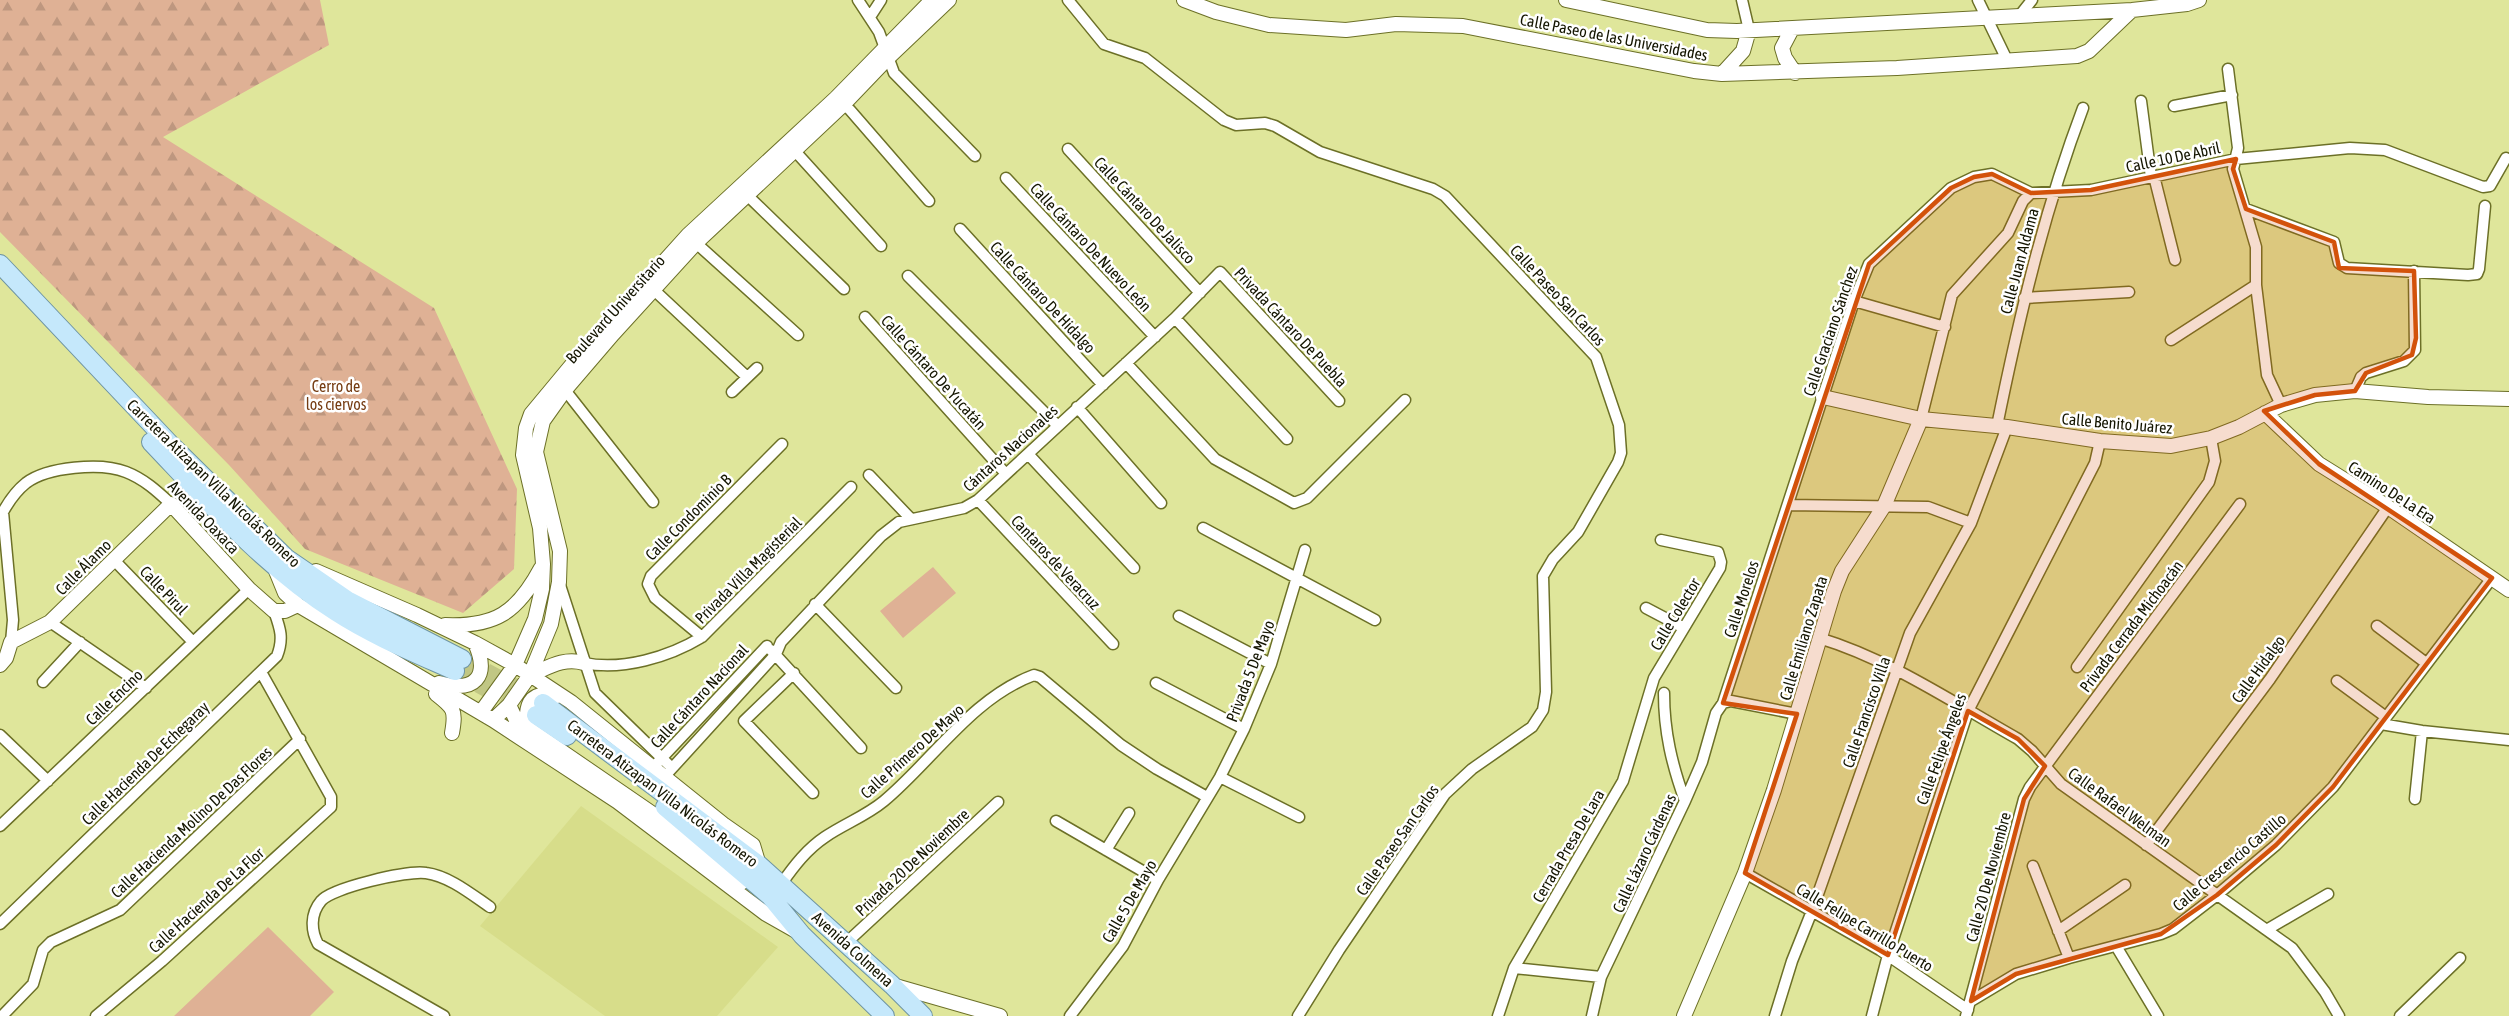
<svg xmlns="http://www.w3.org/2000/svg" width="2509" height="1016" viewBox="0 0 2509 1016" font-family="'Asap Condensed',sans-serif">
	<style>
		.built { fill: #d7dd8a }
		.forest { fill: url(#forest-firs) }
		.green { fill: #dfb195 }
		.lines { fill: none; stroke-linecap: round; stroke-linejoin: round }
		.primary-tunnel { stroke: #c1c784; stroke-width: 18; stroke-dasharray: 18 9; stroke-linecap: butt }
		.minor-casing { stroke: #6c7027; stroke-width: 13 }
		.tertiary-casing { stroke: #6c7027; stroke-width: 16 }
		.primary-casing { stroke: #6e94a2; stroke-width: 20 }
		.minor { stroke: #fff; stroke-width: 10 }
		.tertiary { stroke: #fff; stroke-width: 14 }
		.primary { stroke: #c5e8fb; stroke-width: 18 }
		.marked { fill: #d3520b; fill-opacity: 0.2; stroke: #d3520b; stroke-width: 4.5; stroke-linejoin: round }
		.labels { text-anchor: middle; dominant-baseline: central; stroke-width: 5; stroke-linejoin: round; paint-order: stroke }
		.street-label { font-size: 16px; fill: #141500; stroke: #fff }
		.park-label { font-size: 16px; fill: #753c12; stroke: #fff }
	</style>
	<defs>
		<pattern id="forest-firs" width="22" height="20" patternUnits="userSpaceOnUse" patternTransform="scale(1.5)"><rect width="22" height="20" fill="#dfb195"/><path d="M5 1l3.5 6h-7zM16 11l3.5 6h-7z" fill="#be977f"/></pattern>
	</defs>
	<rect width="100%" height="100%" fill="#dfe69b"/>
	<path class="built" d="M 581,806 L 778,947 L 717,1016 L 605,1016 L 480,926 Z"/>
	<path class="forest" d="M 0,0 L 320,0 L 329,45 L 163,137 L 434,308 L 517,489 L 514,569 L 463,613 L 305,549 L 229,465 L 0,232 Z"/>
	<path class="green" d="M 933,567 L 956,593 L 903,638 L 880,611 Z
		M 268,927 L 334,992 L 310,1016 L 174,1016 Z"/>
	<g class="lines">
		<path class="primary-tunnel" d="M 462,659 L 543,703
			M 455,671 L 536,715"/>
		<defs>
			<path id="minor" d="M 858,0 L 879,32 L 894,73 L 975,156
				M 1068,0 L 1104,44 L 1145,58 L 1224,120 L 1236,125 L 1265,123 L 1275,126 L 1320,152 L 1433,189 L 1445,196 L 1596,357 L 1619,425 L 1621,453 L 1618,462 L 1578,532 L 1553,559 L 1543,576 L 1546,692 L 1543,710 L 1532,727 L 1472,769 L 1445,794 L 1339,950 L 1298,1016
				M 1742,0 L 1749,30
				M 1978,0 L 2008,62
				M 2020,15 L 2032,0
				M 870,17 L 881,0
				M 2228,69 L 2238,148 L 2233,169 L 2256,247 L 2256,285 L 2267,375 L 2281,405
				M 839,101 L 850,110 L 929,201
				M 2141,101 L 2151,177
				M 2174,106 L 2232,95
				M 1068,149 L 1200,293
				M 794,150 L 881,246
				M 2154,176 L 2175,260
				M 1006,178 L 1155,337
				M 747,195 L 844,289
				M 2246,209 L 2334,242 L 2339,263 L 2347,268 L 2468,275 L 2477,274 L 2479,269 L 2485,206
				M 960,229 L 1103,385
				M 696,243 L 798,335
				M 908,276 L 1058,426
				M 654,290 L 747,377
				M 2024,298 L 2129,292
				M 1854,301 L 1945,327
				M 865,317 L 1006,474
				M 1175,318 L 1287,439
				M 2171,340 L 2256,285
				M 1126,363 L 1215,459 L 1294,503 L 1307,498 L 1405,400
				M 565,390 L 653,502
				M 2355,391 L 2361,377 L 2366,373 L 2404,361 L 2415,350 L 2414,271
				M 732,392 L 757,368
				M 1077,407 L 1161,503
				M 1921,419 L 1952,295 L 2008,233 L 2023,201 L 2031,193
				M 1997,426 C 2019,318 2044,211 2083,108
				M 1028,454 L 1134,568
				M 869,475 L 911,519
				M 978,500 L 1113,644
				M 1788,505 L 1928,507 L 1971,523
				M 1203,528 L 1375,620
				M 114,560 L 193,642
				M 559,582 L 595,693 L 672,768
				M 815,604 L 896,688
				M 1646,608 L 1684,628
				M 1179,616 L 1271,664
				M 50,622 L 146,688
				M 2377,626 L 2426,663
				M 702,637 L 655,598 L 648,584 L 651,576 L 782,444
				M 1819,638 C 1889,659 1954,703 2018,739 L 2032,751 L 2061,784 L 2292,948 L 2325,992 L 2339,1016
				M 11,642 L 13,620 L 3,512 C 9,501 16,491 26,483 C 47,467 101,462 126,472 C 144,479 157,491 171,504
				M 771,650 L 861,748
				M 584,663 C 622,671 669,657 702,637 L 851,487
				M 2077,667 L 2209,482 L 2215,461 L 2211,438
				M 794,673 L 744,721 L 813,793
				M 2337,681 L 2386,717
				M 43,682 L 80,642
				M 1156,683 L 1244,729
				M 1664,693 C 1664,732 1672,765 1685,801
				M 1723,703 L 1731,701 L 1797,714
				M 2381,724 L 2422,731 L 2509,740
				M 0,735 L 48,781
				M 658,762 L 767,646
				M 665,776 L 776,654 L 781,642 L 881,536 L 899,522 L 964,508 L 978,500 L 1175,318 L 1220,272 L 1339,401
				M 1220,777 L 1299,817
				M 2415,799 L 2422,731
				M 1056,821 L 1158,880
				M 0,826 L 249,589
				M 2146,845 L 2270,679 L 2388,507
				M 1106,850 L 1129,813
				M 2033,866 L 2069,958
				M 1745,873 L 1880,950 L 1968,1010
				M 782,883 C 794,866 807,849 825,837 C 844,824 866,816 884,801 C 933,760 972,698 1034,675 L 1040,677 L 1121,745 L 1157,769 L 1207,797
				M 0,924 L 277,656 C 284,638 280,628 274,611
				M 2268,929 L 2328,894
				M 2058,931 L 2125,885
				M 845,944 L 998,802
				M 2116,946 L 2158,1016
				M 1514,968 L 1601,977
				M 1971,1001 L 2016,974 L 2069,958 L 2161,934 L 2173,929 L 2217,895 L 2276,845 L 2333,787 L 2492,578
				M 2,1016 L 33,984 L 43,950 L 51,942 L 120,910 L 300,739
				M 96,1016 L 162,961 L 331,807 L 331,797 L 261,672
				M 444,1016 L 318,944 C 311,931 310,914 321,901 C 331,888 408,870 426,873 C 449,876 471,894 490,907
				M 1070,1016 L 1123,946 L 1158,880 L 1220,777 L 1244,729 L 1271,664 L 1305,550
				M 1498,1016 L 1514,968 L 1623,781 L 1654,678 L 1720,568 L 1721,562 L 1718,552 L 1661,540
				M 1592,1016 L 1601,977 L 1685,801 L 1702,762 L 1716,713 L 1723,703 L 1854,301 L 1869,264 L 1951,188 L 1974,177 L 1992,174 L 2031,193 L 2091,190 L 2236,159 L 2350,148 L 2385,150 L 2483,187 L 2490,186 L 2506,158
				M 1775,1016 L 1792,961 L 1812,911 L 1910,633 L 1971,523 L 2007,427
				M 1872,1016 L 1888,955 L 1968,711 L 2095,463 L 2100,441
				M 1966,1016 L 2024,799 L 2030,787 L 2240,504
				M 2400,1016 L 2460,958"/>
			<path id="tertiary" d="M 1184,0 L 1216,12 L 1269,25 L 1346,30 L 1396,24 L 1463,26 L 1694,71 L 1722,74 L 1897,68 L 2077,56 L 2089,51 L 2132,10
				M 1566,0 L 1707,30 L 1737,31 L 2132,10 L 2187,4 L 2199,0
				M 1792,29 L 1782,48 L 1785,58 L 1795,73
				M 1722,74 L 1743,51 L 1749,30
				M 1823,397 L 1921,419 L 2007,427 L 2100,441 L 2171,446 L 2211,438 L 2239,427 L 2281,405 L 2315,395 L 2355,391 L 2428,397 L 2509,399
				M 2265,413 L 2319,464 L 2388,507 L 2509,590
				M 274,566 L 285,593 L 298,605 L 493,720 L 618,802 L 766,914 L 796,931
				M 316,571 L 417,615 L 475,643 L 515,665 L 571,702 L 723,824 L 753,845 L 759,865
				M 445,625 C 495,627 517,613 541,568
				M 0,665 L 6,658 L 11,642 L 50,622 L 171,504 L 249,589 L 274,611 L 285,611 L 298,605
				M 530,675 C 549,667 564,657 584,663
				M 439,683 C 475,693 490,677 475,643
				M 436,694 C 454,708 456,710 452,733
				M 509,705 L 516,720 L 672,827 L 741,883
				M 481,712 L 515,665 L 535,619 L 542,589 L 543,564 L 540,528 L 523,455 L 526,428 L 531,414 L 580,355 L 688,235 L 836,98 L 932,0
				M 493,720 L 509,705 L 530,675 L 551,624 L 559,582 L 560,551 L 536,452 L 543,421 L 565,390 L 613,334 L 696,243 L 843,105 L 888,58 L 949,0
				M 527,732 C 525,708 527,689 557,696
				M 892,985 L 1000,1016
				M 1684,1016 L 1745,873 L 1774,790 L 1834,591 L 1842,571 L 1884,506 L 1921,419"/>
			<path id="primary" d="M 0,264 L 171,445 L 286,558 L 347,600 L 462,659
				M 151,442 C 208,502 265,567 336,612 C 373,636 415,653 455,671
				M 543,703 L 759,865 L 892,985 L 923,1016
				M 536,715 L 567,736
				M 665,807 L 770,896 L 802,935 L 885,1016"/>
		</defs>
		<use href="#minor" class="minor-casing"/>
		<use href="#tertiary" class="tertiary-casing"/>
		<use href="#primary" class="primary-casing"/>
		<use href="#minor" class="minor"/>
		<use href="#tertiary" class="tertiary"/>
		<use href="#primary" class="primary"/>
	</g>
	<path class="marked" d="M 2236,159 L 2233,169 L 2246,209 L 2334,242 L 2339,268 L 2414,271 L 2416,338 L 2412,355 L 2366,373 L 2355,391 L 2315,395 L 2264,411 L 2319,464 L 2492,578 L 2333,787 L 2276,845 L 2217,895 L 2161,934 L 2016,974 L 1971,1001 L 2024,799 L 2045,766 L 2018,739 L 1968,711 L 1888,955 L 1745,873 L 1797,714 L 1723,703 L 1869,264 L 1951,188 L 1974,177 L 1992,174 L 2031,193 L 2091,190 Z"/>
	<g class="labels">
		<g class="street-label">
			<text transform="translate(1614 37) rotate(11)">Calle Paseo de las Universidades</text>
			<text transform="translate(2173 157) rotate(-12)">Calle 10 De Abril</text>
			<text transform="translate(1145 210) rotate(47)">Calle Cántaro De Jalisco</text>
			<text transform="translate(1091 247) rotate(47)">Calle Cántaro De Nuevo León</text>
			<text transform="translate(2019 261) rotate(-75)">Calle Juan Aldama</text>
			<text transform="translate(1558 295) rotate(47)">Calle Paseo San Carlos</text>
			<text transform="translate(1043 297) rotate(47)">Calle Cántaro De Hidalgo</text>
			<text transform="translate(615 309) rotate(-48)">Boulevard Universitario</text>
			<text transform="translate(1291 327) rotate(47)">Privada Cántaro De Puebla</text>
			<text transform="translate(1830 331) rotate(-71)">Calle Graciano Sánchez</text>
			<text transform="translate(934 372) rotate(48)">Calle Cántaro De Yucatán</text>
			<text transform="translate(2117 423) rotate(5)">Calle Benito Juárez</text>
			<text transform="translate(1010 448) rotate(-42)">Cántaros Nacionales</text>
			<text transform="translate(214 483) rotate(44)">Carretera Atizapan Villa Nicolás Romero</text>
			<text transform="translate(2392 492) rotate(33)">Camino De La Era</text>
			<text transform="translate(204 517) rotate(46)">Avenida Oaxaca</text>
			<text transform="translate(688 517) rotate(-45)">Calle Condominio B</text>
			<text transform="translate(1056 562) rotate(47)">Cantaros de Veracruz</text>
			<text transform="translate(83 567) rotate(-45)">Calle Álamo</text>
			<text transform="translate(748 570) rotate(-45)">Privada Villa Magisterial</text>
			<text transform="translate(164 590) rotate(46)">Calle Pirul</text>
			<text transform="translate(1741 599) rotate(-72)">Calle Morelos</text>
			<text transform="translate(1675 614) rotate(-59)">Calle Colector</text>
			<text transform="translate(2131 626) rotate(-53)">Privada Cerrada Michoacán</text>
			<text transform="translate(1803 638) rotate(-73)">Calle Emiliano Zapata</text>
			<text transform="translate(2258 669) rotate(-54)">Calle Hidalgo</text>
			<text transform="translate(1250 671) rotate(-69)">Privada 5 De Mayo</text>
			<text transform="translate(699 696) rotate(-47)">Calle Cántaro Nacional</text>
			<text transform="translate(114 697) rotate(-44)">Calle Encino</text>
			<text transform="translate(1866 712) rotate(-71)">Calle Francisco Villa</text>
			<text transform="translate(1941 749) rotate(-70)">Calle Felipe Ángeles</text>
			<text transform="translate(912 751) rotate(-42)">Calle Primero De Mayo</text>
			<text transform="translate(145 763) rotate(-44)">Calle Hacienda De Echegaray</text>
			<text transform="translate(663 793) rotate(37)">Carretera Atizapan Villa Nicolás Romero</text>
			<text transform="translate(2120 807) rotate(36)">Calle Rafael Welman</text>
			<text transform="translate(191 822) rotate(-43)">Calle Hacienda Molino De Das Flores</text>
			<text transform="translate(1397 840) rotate(-55)">Calle Paseo San Carlos</text>
			<text transform="translate(1568 846) rotate(-60)">Cerrada Presa De Lara</text>
			<text transform="translate(1644 853) rotate(-65)">Calle Lázaro Cárdenas</text>
			<text transform="translate(912 862) rotate(-43)">Privada 20 De Noviembre</text>
			<text transform="translate(2229 862) rotate(-40)">Calle Crescencio Castillo</text>
			<text transform="translate(1988 877) rotate(-75)">Calle 20 De Noviembre</text>
			<text transform="translate(206 900) rotate(-42)">Calle Hacienda De La Flor</text>
			<text transform="translate(1129 901) rotate(-60)">Calle 5 De Mayo</text>
			<text transform="translate(1865 927) rotate(31)">Calle Felipe Carrillo Puerto</text>
			<text transform="translate(853 949) rotate(42)">Avenida Colmena</text>
		</g>
		<g class="park-label">
			<text x="336" y="386">Cerro de<tspan x="336" dy="18">los ciervos</tspan></text>
		</g>
	</g>
</svg>
